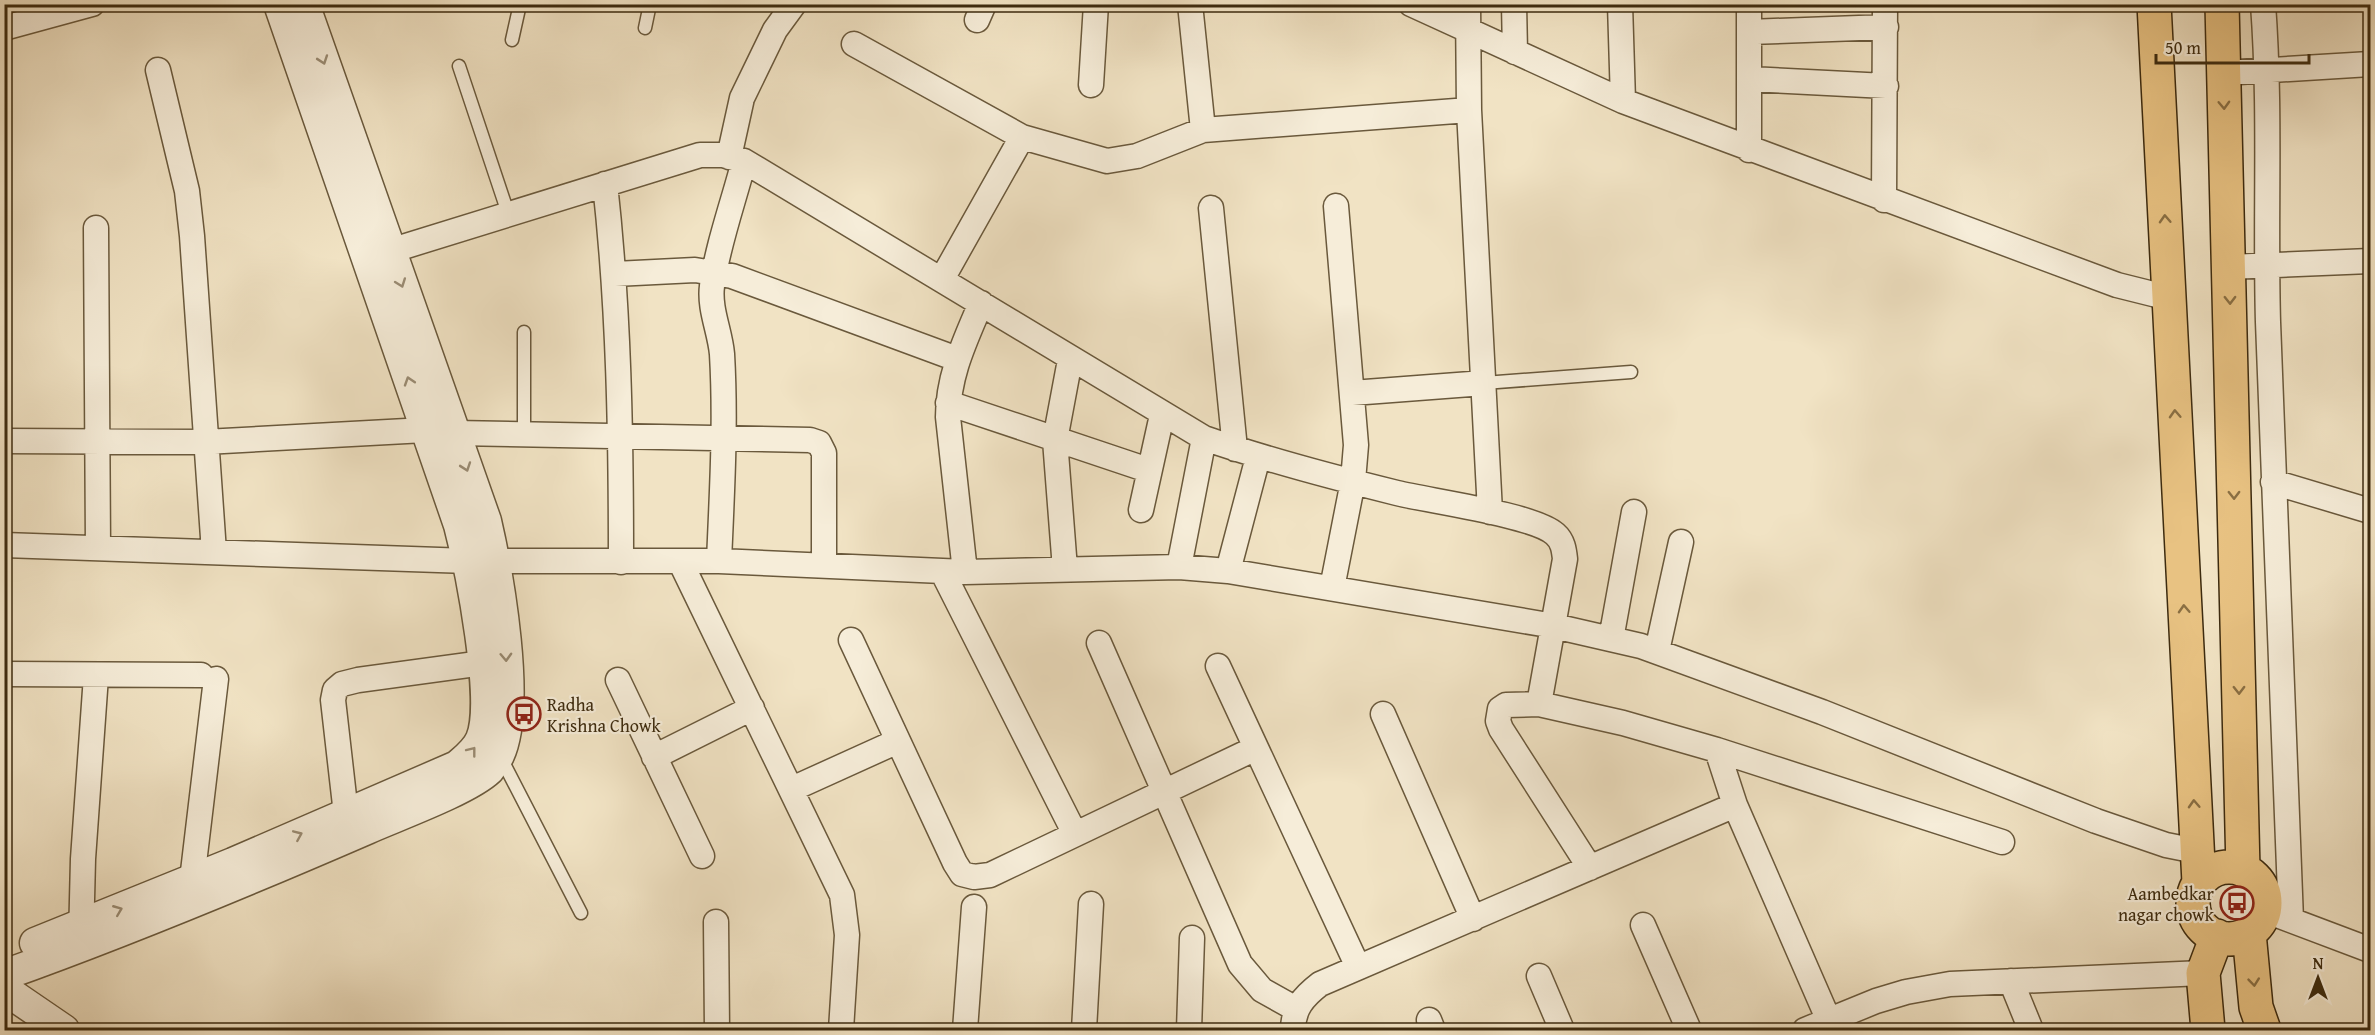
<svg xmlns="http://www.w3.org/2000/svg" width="2375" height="1035" viewBox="0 0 2375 1035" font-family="'Gentium Book Plus',serif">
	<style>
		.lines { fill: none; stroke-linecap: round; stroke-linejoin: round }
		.service-casing { stroke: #6a593c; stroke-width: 15 }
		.minor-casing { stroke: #6a593c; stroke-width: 27 }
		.tertiary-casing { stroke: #6a593c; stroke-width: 33 }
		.trunk-casing { stroke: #3d2b0f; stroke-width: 36 }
		.service { stroke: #f6edd9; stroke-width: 12 }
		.minor { stroke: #f6edd9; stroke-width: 24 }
		.tertiary { stroke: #f6edd9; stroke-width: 30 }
		.trunk { stroke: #e8c282; stroke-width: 33 }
		.oneway { stroke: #9a8c74 }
		.oneway2 { stroke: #8a6f43 }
		.labels { text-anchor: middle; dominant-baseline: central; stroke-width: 4.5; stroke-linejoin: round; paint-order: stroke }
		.poi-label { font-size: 18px; fill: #3d2b0f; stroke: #f6edd9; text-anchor: start }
	</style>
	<rect width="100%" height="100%" fill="#f1e3c4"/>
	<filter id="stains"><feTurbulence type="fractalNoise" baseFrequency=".00333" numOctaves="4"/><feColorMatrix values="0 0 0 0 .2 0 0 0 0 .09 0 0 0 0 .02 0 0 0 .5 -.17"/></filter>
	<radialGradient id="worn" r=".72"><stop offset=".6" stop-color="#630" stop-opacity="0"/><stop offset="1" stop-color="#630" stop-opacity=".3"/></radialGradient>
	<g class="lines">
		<defs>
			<path id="service" d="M 645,28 L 650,4
				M 512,40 L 520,4
				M 459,66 L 508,213
				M 524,332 L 524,435
				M 1484,383 L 1631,372
				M 500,756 L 581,913"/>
			<path id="minor" d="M 1190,4 L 1203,130
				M 1411,4 L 1623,101 L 2117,285 L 2169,298
				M 1468,4 L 1469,110 L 1490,512
				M 1514,4 L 1515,52
				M 1620,4 L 1623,101
				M 1749,4 L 1749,150
				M 2263,4 C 2271,110 2265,216 2268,322 C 2274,521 2285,721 2291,920
				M 977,20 L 984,4
				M 4,28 L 92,4
				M 1749,32 L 1886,27
				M 854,44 L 1022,137 L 1107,161 L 1137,156 L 1203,130 L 1469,110
				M 158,70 L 187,191 L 192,236 L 214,552
				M 2223,73 L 2370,64
				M 1750,79 L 1886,86
				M 1091,85 L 1096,4
				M 729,157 L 742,98 L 775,30 L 794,4
				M 605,184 C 619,310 621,435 621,562
				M 1884,200 L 1885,4
				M 1211,208 L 1235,449
				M 96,228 L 98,548
				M 390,251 L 700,155 L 723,155 L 744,161 L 1204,438 C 1267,460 1332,477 1397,493 C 1430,501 1534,515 1555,534 C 1563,541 1564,550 1565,559 L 1539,704
				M 2229,267 L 2370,261
				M 615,274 L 695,270 L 732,276 L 957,359
				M 942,279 L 1022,137
				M 1352,393 L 1484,383
				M 948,403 L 1148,470
				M 455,433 L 810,440 L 819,443 L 824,453 L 824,565
				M 4,441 L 205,442 L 425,430
				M 2273,482 L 2370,511
				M 1141,510 L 1162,415
				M 4,545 L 468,561 L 719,561 L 965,572 L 1179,567 L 1228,571 L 1554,626 L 1641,646 L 1822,712 L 2096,821 L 2166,845 L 2196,851
				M 680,561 L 842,895 L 847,935 L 841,1030
				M 719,561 C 722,492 726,423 722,354 C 720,331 709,309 712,286 C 717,247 734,200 744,161
				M 1179,567 L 1204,438
				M 1065,569 L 1055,440 L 1070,360
				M 942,571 L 1075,834
				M 1228,571 L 1258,457
				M 965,572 L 948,417 C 948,375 965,341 981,303
				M 1332,588 L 1353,481 L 1356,445 L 1336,206
				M 1611,639 L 1634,512
				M 851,640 L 955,863 L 962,874 L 974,877 L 990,875 L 1256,748
				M 1099,643 L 1240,964 L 1262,990 L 1296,1009
				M 1657,651 L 1681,542
				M 1218,666 L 1358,967
				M 4,674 L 201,675
				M 618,680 L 702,856
				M 1383,714 L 1473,919
				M 1717,750 L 1735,805 L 1833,1030
				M 654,757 L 752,708
				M 792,789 L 898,741
				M 346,814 L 333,700 L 335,690 L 342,684 L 358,680 L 483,663
				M 1590,868 L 1501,729 L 1498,721 L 1500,709 L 1506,705 L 1539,704 L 1623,723 L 1717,750 L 2002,842
				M 192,880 L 216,679
				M 2264,910 L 2370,950
				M 716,922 L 717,1030
				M 1643,925 L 1689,1030
				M 81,940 L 83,859 L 96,676
				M 1539,976 L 1562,1030
				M 2011,981 L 2031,1030
				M 1429,1020 L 1433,1030
				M 965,1030 L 974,907
				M 1084,1030 L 1091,904
				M 1189,1030 L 1192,938
				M 1293,1030 C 1293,1009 1303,997 1320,984 L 1735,805
				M 1805,1030 L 1876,1001 L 1906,992 L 1950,984 L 2203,973"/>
			<path id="tertiary" d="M 35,943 L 233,863 L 457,766 C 466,758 476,751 481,739 C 497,702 470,567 459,525 L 279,4
				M 4,975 C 127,931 247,881 367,829 C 396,816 468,790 489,770 C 492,766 497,759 499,755 C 522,707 498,573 486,521 L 304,4
				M 4,989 L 64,1030"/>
			<path id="trunk" d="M 2154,4 L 2199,883
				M 2222,4 L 2243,870
				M2193 903a36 36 0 1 1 72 0a36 36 0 1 1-72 0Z
				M 2249,933 L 2256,1007 L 2264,1030
				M 2208,1030 L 2203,973 L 2217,936"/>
		</defs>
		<use href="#service" class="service-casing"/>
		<use href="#minor" class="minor-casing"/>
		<use href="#tertiary" class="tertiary-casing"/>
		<use href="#trunk" class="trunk-casing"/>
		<use href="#service" class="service"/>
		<use href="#minor" class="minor"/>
		<use href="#tertiary" class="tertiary"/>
		<use href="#trunk" class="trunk"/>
	</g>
	<defs><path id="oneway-chevron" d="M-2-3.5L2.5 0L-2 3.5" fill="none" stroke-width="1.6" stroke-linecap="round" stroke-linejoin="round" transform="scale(1.5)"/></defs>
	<g class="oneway">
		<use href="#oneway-chevron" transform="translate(323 60) rotate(71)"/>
		<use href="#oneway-chevron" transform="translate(401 283) rotate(70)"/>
		<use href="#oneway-chevron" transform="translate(409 381) rotate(-108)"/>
		<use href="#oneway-chevron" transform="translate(466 467) rotate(71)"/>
		<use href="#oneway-chevron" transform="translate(506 657) rotate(88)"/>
		<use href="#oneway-chevron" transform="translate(472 751) rotate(-52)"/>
		<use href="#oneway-chevron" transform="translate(298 835) rotate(-23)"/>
		<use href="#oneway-chevron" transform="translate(118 910) rotate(-22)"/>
	</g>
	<g class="oneway2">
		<use href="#oneway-chevron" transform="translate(2224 105) rotate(88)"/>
		<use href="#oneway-chevron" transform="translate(2165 219) rotate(-93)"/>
		<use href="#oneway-chevron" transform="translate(2230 300) rotate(89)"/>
		<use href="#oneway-chevron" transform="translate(2175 414) rotate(-93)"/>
		<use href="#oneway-chevron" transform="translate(2234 495) rotate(89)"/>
		<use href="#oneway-chevron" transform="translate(2184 609) rotate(-93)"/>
		<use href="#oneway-chevron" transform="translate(2239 690) rotate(89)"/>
		<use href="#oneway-chevron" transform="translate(2194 804) rotate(-93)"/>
		<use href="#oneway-chevron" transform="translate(2254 982) rotate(84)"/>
	</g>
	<defs>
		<symbol id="bus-ring" viewBox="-11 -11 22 22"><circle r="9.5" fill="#f6edd9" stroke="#8f2418" stroke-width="1.5"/><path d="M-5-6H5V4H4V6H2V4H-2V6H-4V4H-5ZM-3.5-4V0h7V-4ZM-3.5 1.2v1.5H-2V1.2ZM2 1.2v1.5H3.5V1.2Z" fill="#8f2418"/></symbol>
	</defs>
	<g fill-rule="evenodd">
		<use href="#bus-ring" x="505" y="695" width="38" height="38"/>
		<use href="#bus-ring" x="2218" y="884" width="38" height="38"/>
	</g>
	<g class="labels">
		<g class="poi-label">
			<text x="547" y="704">Radha<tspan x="547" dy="21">Krishna Chowk</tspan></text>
			<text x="2214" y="893" text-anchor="end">Aambedkar<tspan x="2214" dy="21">nagar chowk</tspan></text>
		</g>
	</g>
	<rect width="2375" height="1035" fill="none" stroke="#f1e3c4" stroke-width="24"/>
	<rect x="6" y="6" width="2363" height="1023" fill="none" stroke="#3d2b0f" stroke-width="3"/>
	<rect x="12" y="12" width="2351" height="1011" fill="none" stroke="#3d2b0f" stroke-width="1.5"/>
	<g transform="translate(2318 978)" stroke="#f6edd9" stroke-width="4.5" paint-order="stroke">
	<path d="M0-4.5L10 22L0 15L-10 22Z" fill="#3d2b0f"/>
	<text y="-9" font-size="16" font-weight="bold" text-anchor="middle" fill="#3d2b0f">N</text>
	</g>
	<path d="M2156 54v9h153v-9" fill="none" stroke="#3d2b0f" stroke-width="3"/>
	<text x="2165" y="54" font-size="18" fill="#3d2b0f" stroke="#f6edd9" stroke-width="4.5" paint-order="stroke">50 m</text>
	<rect width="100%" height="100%" filter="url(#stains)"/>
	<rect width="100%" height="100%" fill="url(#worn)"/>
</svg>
